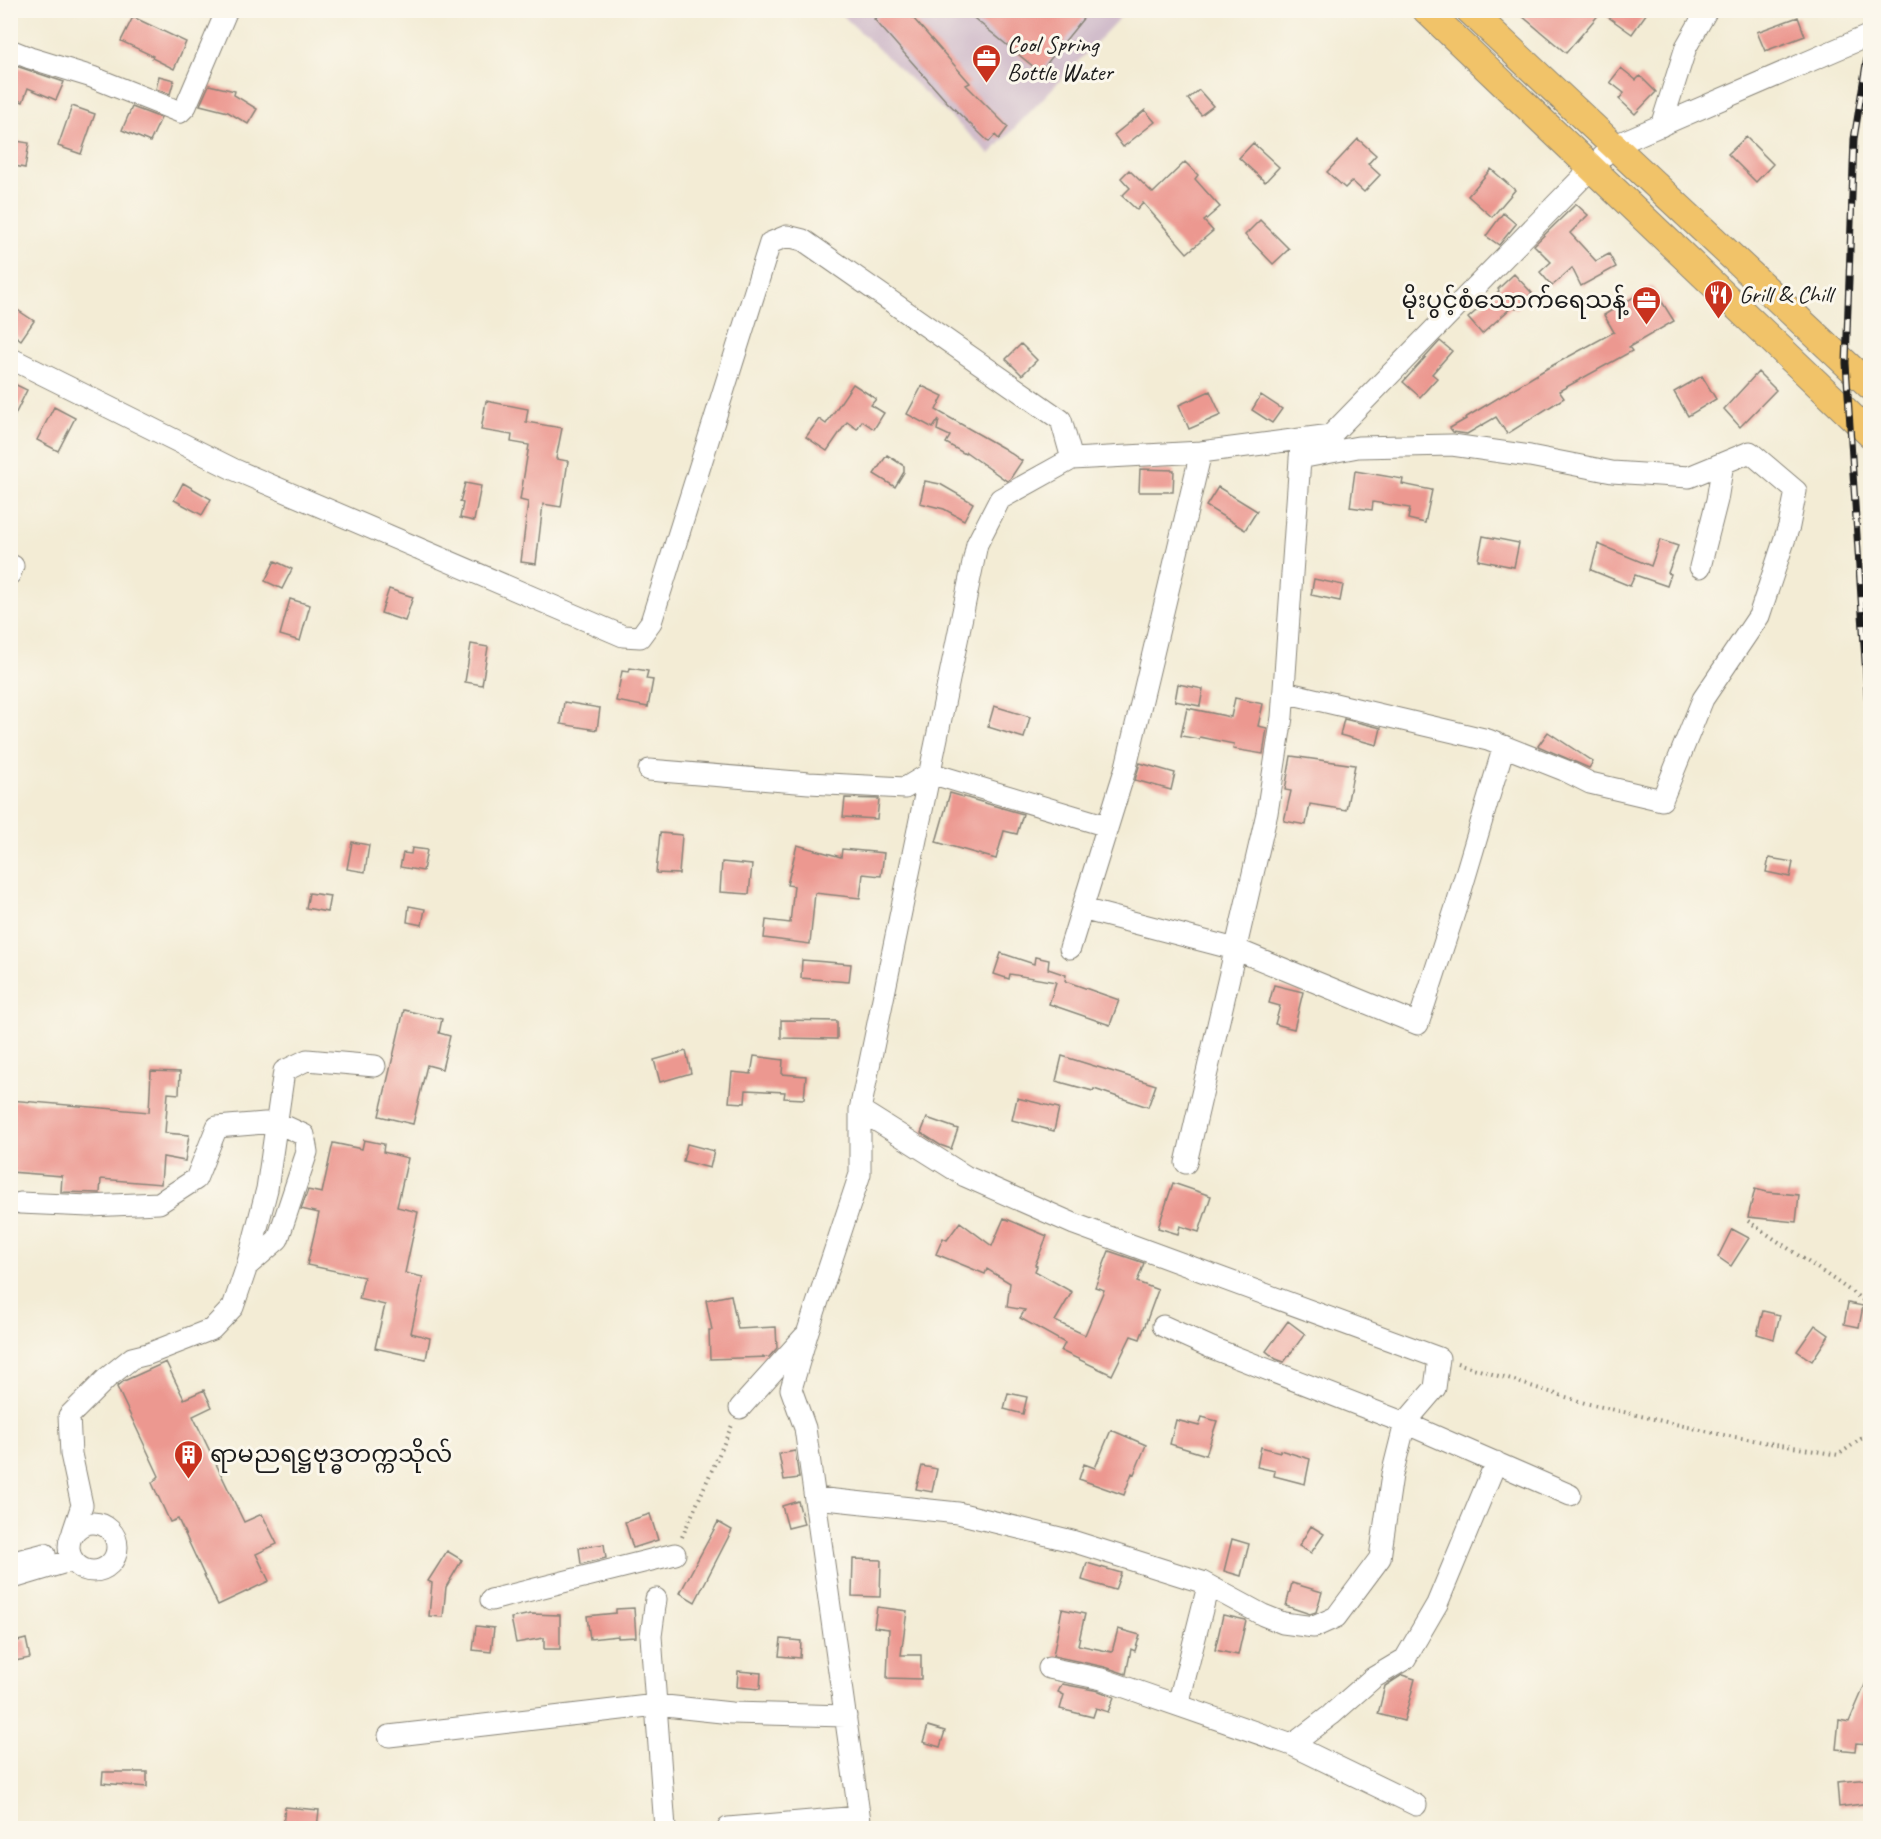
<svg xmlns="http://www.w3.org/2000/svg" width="1881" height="1839" viewBox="0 0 1881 1839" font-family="Caveat,'Noto Sans Myanmar',sans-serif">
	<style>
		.industrial { fill: #d1bdcb }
		.building { fill: #ec9890 }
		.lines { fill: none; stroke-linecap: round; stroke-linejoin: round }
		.minor-casing { stroke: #888478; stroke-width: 23 }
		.major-casing { stroke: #888478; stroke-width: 29 }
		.path { stroke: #888478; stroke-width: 4; stroke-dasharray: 1.5 4.5; stroke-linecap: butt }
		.minor { stroke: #fff; stroke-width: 21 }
		.major { stroke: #f1c369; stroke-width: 27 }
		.rail-casing { stroke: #1c1c1c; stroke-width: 7 }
		.rail { stroke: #fbf7ec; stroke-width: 4.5; stroke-dasharray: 14; stroke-linecap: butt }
		.labels { text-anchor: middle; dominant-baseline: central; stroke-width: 6; stroke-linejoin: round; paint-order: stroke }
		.poi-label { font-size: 24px; fill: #1c1c1c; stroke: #fbf7ec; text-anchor: start }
	</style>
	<rect width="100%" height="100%" fill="#fbf7ec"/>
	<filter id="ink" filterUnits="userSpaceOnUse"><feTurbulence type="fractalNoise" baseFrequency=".0167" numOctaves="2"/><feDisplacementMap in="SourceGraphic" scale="12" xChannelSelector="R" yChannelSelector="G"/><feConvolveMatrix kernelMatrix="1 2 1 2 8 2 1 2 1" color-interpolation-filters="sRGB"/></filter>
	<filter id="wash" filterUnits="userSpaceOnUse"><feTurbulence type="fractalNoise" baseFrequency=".008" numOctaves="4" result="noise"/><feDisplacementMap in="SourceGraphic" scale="24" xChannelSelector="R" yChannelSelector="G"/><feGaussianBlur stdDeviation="1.35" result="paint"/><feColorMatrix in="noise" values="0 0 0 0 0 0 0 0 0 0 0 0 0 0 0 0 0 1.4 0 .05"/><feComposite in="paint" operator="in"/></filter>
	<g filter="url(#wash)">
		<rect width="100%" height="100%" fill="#f3ecd5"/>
		<path class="industrial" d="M 844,10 L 1126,11 L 990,154 L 841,14 Z"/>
		<g id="blocks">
			<path class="building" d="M 873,10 L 906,10 L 970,83 L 966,85 L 1008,127 L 999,139 L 995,135 L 989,142 L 947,102 L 874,19 L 879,16 Z
				M 964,10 L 1090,10 L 1040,72 Z
				M 1515,10 L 1649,10 L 1632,34 L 1601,12 L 1566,53 Z
				M 133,17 L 186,42 L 174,69 L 152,58 L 153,56 L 121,41 Z
				M 1798,17 L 1805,36 L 1765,51 L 1757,32 Z
				M 10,64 L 64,82 L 56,100 L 28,88 L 23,102 L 10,97 Z
				M 1621,68 L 1636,80 L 1640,76 L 1656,92 L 1635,114 L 1619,99 L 1624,93 L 1610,82 Z
				M 159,76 L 174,80 L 170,94 L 156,89 Z
				M 209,85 L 235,91 L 234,95 L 257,109 L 248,124 L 228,112 L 200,105 Z
				M 1199,90 L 1213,106 L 1201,115 L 1188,99 Z
				M 72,106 L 95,114 L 81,154 L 58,146 Z
				M 132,107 L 161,118 L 150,142 L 122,130 Z
				M 1145,110 L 1155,122 L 1123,147 L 1114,135 Z
				M 1746,137 L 1773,164 L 1756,182 L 1728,154 Z
				M 1358,139 L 1376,155 L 1368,164 L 1380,175 L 1364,192 L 1352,181 L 1345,188 L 1327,172 Z
				M 10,140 L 29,143 L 25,168 L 10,165 Z
				M 1253,143 L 1279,167 L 1265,182 L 1239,158 Z
				M 1185,162 L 1198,175 L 1195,179 L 1220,207 L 1204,221 L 1213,231 L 1187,253 L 1143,203 L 1137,210 L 1122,196 L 1130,188 L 1121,178 L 1129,170 L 1153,193 Z
				M 1491,169 L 1515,190 L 1492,217 L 1468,196 Z
				M 1576,204 L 1588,215 L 1570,233 L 1596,261 L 1609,254 L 1616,267 L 1581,286 L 1572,268 L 1552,286 L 1540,272 L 1551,262 L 1534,245 Z
				M 1503,213 L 1516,224 L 1499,245 L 1486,236 Z
				M 1260,220 L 1289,249 L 1273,264 L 1245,235 Z
				M 1514,274 L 1532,293 L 1516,309 L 1513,306 L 1482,334 L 1468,318 L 1499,291 L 1498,289 Z
				M 1652,286 L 1674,321 L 1629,347 L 1632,351 L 1559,391 L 1564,398 L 1507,434 L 1496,417 L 1467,434 L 1453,432 L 1450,428 L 1466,419 L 1465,418 L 1546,369 L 1614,332 L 1604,315 Z
				M 10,305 L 34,321 L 21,340 L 10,332 Z
				M 1440,341 L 1452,351 L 1432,374 L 1437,378 L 1420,397 L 1403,382 Z
				M 1021,344 L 1037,360 L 1022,375 L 1006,359 Z
				M 1758,372 L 1776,390 L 1740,427 L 1724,409 Z
				M 1702,376 L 1716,399 L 1688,416 L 1674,392 Z
				M 10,382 L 27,390 L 10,425 Z
				M 853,384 L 876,399 L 871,405 L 884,413 L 874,429 L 862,421 L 857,429 L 847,422 L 827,451 L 806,437 L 819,419 L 826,424 Z
				M 922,386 L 943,396 L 936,410 L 1003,448 L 1022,461 L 1010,479 L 1007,481 L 966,452 L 965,454 L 946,443 L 950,436 L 937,430 L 939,419 L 933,428 L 907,414 Z
				M 1210,391 L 1221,415 L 1189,429 L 1179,405 Z
				M 1261,395 L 1282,409 L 1272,423 L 1252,410 Z
				M 486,401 L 528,409 L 526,422 L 562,428 L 556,459 L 568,461 L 561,507 L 543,504 L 536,564 L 521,562 L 528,502 L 520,500 L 529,445 L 511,442 L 512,435 L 481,430 Z
				M 54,407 L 75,418 L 58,451 L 37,440 Z
				M 887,455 L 904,466 L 904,472 L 895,487 L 874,474 Z
				M 1140,469 L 1174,470 L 1173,492 L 1139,492 Z
				M 1355,471 L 1403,479 L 1402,484 L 1432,490 L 1425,523 L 1408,519 L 1410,508 L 1373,502 L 1372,510 L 1350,507 Z
				M 925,481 L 940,484 L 973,503 L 964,520 L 944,509 L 920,503 Z
				M 183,483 L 211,499 L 202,515 L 174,500 Z
				M 465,483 L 481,486 L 474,521 L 460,518 L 463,503 L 460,502 Z
				M 1218,487 L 1257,511 L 1245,530 L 1206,506 Z
				M 1483,536 L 1519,543 L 1514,567 L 1478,560 Z
				M 1660,540 L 1678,546 L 1668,573 L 1671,574 L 1667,586 L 1635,575 L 1630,586 L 1591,570 L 1598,544 L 1651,566 Z
				M 275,561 L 292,569 L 282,589 L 265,581 Z
				M 1314,579 L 1343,585 L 1340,601 L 1311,595 Z
				M 389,589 L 413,597 L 405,621 L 381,613 Z
				M 290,599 L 310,605 L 300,641 L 280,635 Z
				M 471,644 L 488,647 L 482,685 L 465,682 Z
				M 630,668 L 648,671 L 646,679 L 653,680 L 648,707 L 616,701 L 622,671 L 629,672 Z
				M 1178,684 L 1203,689 L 1200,706 L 1175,701 Z
				M 1235,698 L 1263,704 L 1258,726 L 1267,728 L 1263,754 L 1233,749 L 1234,744 L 1200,737 L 1199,739 L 1181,736 L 1187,708 L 1231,717 Z
				M 564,702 L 600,708 L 597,730 L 561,724 Z
				M 994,706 L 1030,717 L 1024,738 L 988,727 Z
				M 1344,719 L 1381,728 L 1377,745 L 1340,735 Z
				M 1548,732 L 1593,762 L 1589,768 L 1538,746 Z
				M 1291,756 L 1355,765 L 1346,810 L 1310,804 L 1306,825 L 1284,821 L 1291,791 L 1285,790 Z
				M 1140,763 L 1175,773 L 1171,790 L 1135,780 Z
				M 950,793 L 1023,814 L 1017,834 L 1004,831 L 996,859 L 936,842 Z
				M 845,798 L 879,799 L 877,819 L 843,817 Z
				M 660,833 L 682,835 L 679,874 L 656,873 Z
				M 352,842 L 369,845 L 365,872 L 347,869 Z
				M 797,845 L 841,857 L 842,849 L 884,853 L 881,876 L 863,874 L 860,898 L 815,893 L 810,944 L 764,938 L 766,920 L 790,923 L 794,886 L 787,885 Z
				M 412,848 L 427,850 L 423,871 L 400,867 L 403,853 L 411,854 Z
				M 1769,858 L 1793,862 L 1790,877 L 1766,872 Z
				M 722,862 L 752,865 L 749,894 L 720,892 Z
				M 309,893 L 330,896 L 327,912 L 306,908 Z
				M 409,906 L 425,909 L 422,925 L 407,922 Z
				M 1001,953 L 1034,964 L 1035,957 L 1049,960 L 1048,969 L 1066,975 L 1065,981 L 1119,1000 L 1110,1025 L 1049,1004 L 1056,982 L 1010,974 L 1009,979 L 994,974 Z
				M 802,960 L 851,964 L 849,982 L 801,978 Z
				M 1274,985 L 1303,992 L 1294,1029 L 1275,1024 L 1280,1006 L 1269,1003 Z
				M 404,1010 L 442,1019 L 439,1033 L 450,1036 L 442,1069 L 427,1065 L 413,1124 L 379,1116 Z
				M 781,1020 L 837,1021 L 837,1039 L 781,1038 Z
				M 686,1051 L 691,1073 L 660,1082 L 654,1060 Z
				M 754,1056 L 783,1060 L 782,1074 L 806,1076 L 804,1099 L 784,1098 L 785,1092 L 746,1090 L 745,1103 L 729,1102 L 732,1072 L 751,1074 Z
				M 1062,1056 L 1156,1085 L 1148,1107 L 1094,1089 L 1093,1091 L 1056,1081 Z
				M 151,1071 L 180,1072 L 179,1094 L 168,1093 L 165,1133 L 189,1135 L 185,1161 L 163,1157 L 161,1184 L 101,1179 L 100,1193 L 61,1192 L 62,1176 L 10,1172 L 10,1100 L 149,1112 Z
				M 1017,1098 L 1059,1108 L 1054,1131 L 1012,1120 Z
				M 927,1118 L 958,1129 L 951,1149 L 940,1145 L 921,1133 Z
				M 364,1140 L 384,1144 L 383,1152 L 408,1158 L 397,1207 L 418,1212 L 405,1273 L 423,1277 L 411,1333 L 430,1338 L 426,1359 L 375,1348 L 385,1305 L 359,1299 L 364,1277 L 307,1265 L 319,1213 L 301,1209 L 308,1190 L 322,1193 L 333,1143 L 362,1149 Z
				M 687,1144 L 714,1151 L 710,1168 L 683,1161 Z
				M 1173,1183 L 1211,1196 L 1199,1232 L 1180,1226 L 1178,1234 L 1158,1228 Z
				M 1755,1189 L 1767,1192 L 1799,1195 L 1796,1222 L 1748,1217 Z
				M 1004,1218 L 1047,1236 L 1035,1265 L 1037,1266 L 1035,1271 L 1072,1292 L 1055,1321 L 1085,1335 L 1104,1290 L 1095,1287 L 1109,1251 L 1144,1263 L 1137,1282 L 1158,1290 L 1140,1339 L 1131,1336 L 1112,1375 L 1061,1351 L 1065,1343 L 1020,1318 L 1025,1310 L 1007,1307 L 1010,1283 L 987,1269 L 985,1274 L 936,1254 L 943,1238 L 947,1240 L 960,1222 L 992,1246 Z
				M 1732,1229 L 1749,1238 L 1731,1266 L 1718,1257 Z
				M 731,1295 L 738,1329 L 776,1327 L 777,1348 L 769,1357 L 710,1359 L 709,1330 L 712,1330 L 706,1300 Z
				M 1848,1303 L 1863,1306 L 1859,1327 L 1844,1324 Z
				M 1763,1311 L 1780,1315 L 1774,1339 L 1757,1334 Z
				M 1288,1321 L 1305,1334 L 1284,1362 L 1276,1359 L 1266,1351 Z
				M 1815,1325 L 1829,1335 L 1812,1361 L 1797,1351 Z
				M 166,1362 L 184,1399 L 204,1390 L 212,1407 L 193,1416 L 244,1522 L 262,1514 L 277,1544 L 256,1554 L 269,1581 L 218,1605 L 178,1519 L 170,1522 L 152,1483 L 159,1476 L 117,1387 L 124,1381 Z
				M 1008,1393 L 1027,1397 L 1023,1414 L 1004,1409 Z
				M 1202,1417 L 1217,1421 L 1206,1455 L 1170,1444 L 1176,1420 L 1199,1426 Z
				M 1111,1430 L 1146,1445 L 1134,1474 L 1132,1473 L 1124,1495 L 1079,1479 L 1084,1464 L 1095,1468 Z
				M 1261,1447 L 1280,1452 L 1280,1450 L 1310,1459 L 1305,1484 L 1274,1476 L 1275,1471 L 1257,1467 Z
				M 795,1451 L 799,1478 L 784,1480 L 779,1454 Z
				M 922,1466 L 937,1469 L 932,1492 L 916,1489 Z
				M 798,1501 L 804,1524 L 788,1528 L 782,1506 Z
				M 650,1514 L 658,1540 L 633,1548 L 625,1522 Z
				M 718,1522 L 732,1530 L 695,1602 L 680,1593 Z
				M 1311,1526 L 1324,1534 L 1311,1553 L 1299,1546 Z
				M 1232,1539 L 1249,1544 L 1241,1576 L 1224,1571 Z
				M 604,1544 L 606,1558 L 581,1564 L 579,1548 Z
				M 447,1551 L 462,1560 L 446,1587 L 443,1617 L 429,1616 L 432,1583 L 428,1581 Z
				M 853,1559 L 881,1560 L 880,1597 L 852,1596 Z
				M 1087,1563 L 1121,1573 L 1115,1590 L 1082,1580 Z
				M 1292,1583 L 1322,1592 L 1316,1612 L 1310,1614 L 1286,1606 Z
				M 877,1607 L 907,1611 L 901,1655 L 921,1655 L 921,1679 L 887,1678 L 889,1629 L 874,1627 Z
				M 634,1608 L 636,1637 L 618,1638 L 618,1636 L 590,1639 L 587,1616 L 616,1613 L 616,1609 Z
				M 1062,1609 L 1085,1614 L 1078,1645 L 1112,1652 L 1118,1629 L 1140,1635 L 1135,1651 L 1131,1649 L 1126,1674 L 1105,1667 L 1053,1656 Z
				M 531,1614 L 560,1615 L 560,1649 L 544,1649 L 544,1638 L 516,1643 L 511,1618 Z
				M 1223,1615 L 1246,1620 L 1238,1655 L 1215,1650 Z
				M 476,1626 L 494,1628 L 491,1652 L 473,1650 Z
				M 26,1639 L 30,1658 L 10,1662 L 10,1643 Z
				M 781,1639 L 801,1641 L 800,1658 L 779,1656 Z
				M 738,1671 L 761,1673 L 760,1689 L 737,1687 Z
				M 1870,1673 L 1870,1744 L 1856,1743 L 1855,1751 L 1836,1749 L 1839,1720 L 1849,1722 Z
				M 1402,1675 L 1415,1679 L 1404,1721 L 1378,1714 L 1385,1686 Z
				M 1062,1684 L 1099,1691 L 1114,1697 L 1108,1712 L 1096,1708 L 1093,1717 L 1060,1709 L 1064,1695 L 1058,1692 Z
				M 928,1726 L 945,1731 L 940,1747 L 923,1742 Z
				M 103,1772 L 147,1772 L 147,1787 L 102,1783 Z
				M 1870,1779 L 1870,1803 L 1839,1807 L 1837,1782 Z
				M 285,1807 L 319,1810 L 317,1828 L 283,1826 Z"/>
		</g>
	</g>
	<g filter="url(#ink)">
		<use href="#blocks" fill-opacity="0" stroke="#888478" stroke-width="1.5"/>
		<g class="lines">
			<defs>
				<path id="minor" d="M 10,50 L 30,58 L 92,77 L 180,112 L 186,106 L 227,10
					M 1661,126 L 1686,47 L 1707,10
					M 10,358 L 233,469 L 623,636 L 640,637 L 651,622 L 770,243 L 787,236 L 803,240 L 1061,420 L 1072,459
					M 10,565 L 13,566 L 10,574
					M 1700,567 L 1717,500 L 1723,463
					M 1284,692 L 1488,740 L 1564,770 L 1590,783 L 1662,800 L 1703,699 L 1759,616 L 1789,526 L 1796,491 L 1750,452 L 1689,477 L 1612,472 L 1530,456 L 1452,445 L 1358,447 L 1300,458
					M 649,770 L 809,783 L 905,788 L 930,773 L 1107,826
					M 1082,909 L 1235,949 L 1418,1024 L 1456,907 L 1504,746
					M 1070,948 L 1126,767 L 1201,452
					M 1186,1163 L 1267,813 L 1282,717 L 1301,445
					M 20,1203 L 89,1206 L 159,1203 L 196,1179 L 217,1127 L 276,1122 L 304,1135 L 307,1152 L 278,1239 L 247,1266
					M 1163,1326 L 1212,1348 L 1405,1423 L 1570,1495
					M 740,1408 L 804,1337
					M 816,1498 L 958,1513 L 1072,1541 L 1202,1582 L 1263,1615 L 1283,1623 L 1314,1627 L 1336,1617 L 1380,1558 L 1392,1475 L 1405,1423 L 1435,1388 L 1439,1358 L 1074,1224 L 965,1176 L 860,1110
					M69 1547a24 24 0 1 1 48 0a24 24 0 1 1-48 0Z
					M 73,1532 L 82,1505 L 71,1454 L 69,1416 L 107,1378 L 132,1358 L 148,1354 L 212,1329 L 233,1307 L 247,1266 L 267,1189 L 284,1071 L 307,1060 L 375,1066
					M 10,1563 L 45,1554
					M 10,1579 L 73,1560
					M 656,1599 L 651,1636 L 665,1828
					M 491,1600 L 675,1554
					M 1049,1668 L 1102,1679 L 1292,1745 L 1416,1805
					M 1178,1705 L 1208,1586
					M 389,1736 L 656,1705 L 731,1713 L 846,1716
					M 1292,1745 L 1331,1715 L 1373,1678 L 1405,1659 L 1437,1604 L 1496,1462
					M 728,1828 L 859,1817
					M 861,1828 L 805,1428 L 791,1389 L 807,1334 L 860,1174 L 860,1110 L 977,544 L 1000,499 L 1072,459 L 1201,452 L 1331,435 L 1613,146 L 1870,35"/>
				<path id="major" d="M 1426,10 L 1870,434
					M 1469,10 L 1870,386"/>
			</defs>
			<use href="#minor" class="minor-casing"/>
			<use href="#major" class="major-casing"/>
			<path class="path" d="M 1748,1221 L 1839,1283 L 1867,1303 L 1870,1308
				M 1457,1363 L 1585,1403 L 1718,1434 L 1838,1455 L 1861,1439 L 1870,1437
				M 682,1537 L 733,1423"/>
			<use href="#minor" class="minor"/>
			<use href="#major" class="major"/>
			<defs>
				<path id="rail" d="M 1870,39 L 1854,139 L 1846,363 L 1870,739"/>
			</defs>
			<use href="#rail" class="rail-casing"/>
			<use href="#rail" class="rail"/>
		</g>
	</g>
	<defs>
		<symbol id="office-pin" viewBox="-11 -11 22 30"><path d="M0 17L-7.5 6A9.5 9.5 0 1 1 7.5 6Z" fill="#c8321e" stroke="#fbf7ec"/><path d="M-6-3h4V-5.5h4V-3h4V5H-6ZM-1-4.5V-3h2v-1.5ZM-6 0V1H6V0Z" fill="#fff"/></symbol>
		<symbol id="restaurant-pin" viewBox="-11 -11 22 30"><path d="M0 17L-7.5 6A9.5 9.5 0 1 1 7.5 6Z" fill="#c8321e" stroke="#fbf7ec"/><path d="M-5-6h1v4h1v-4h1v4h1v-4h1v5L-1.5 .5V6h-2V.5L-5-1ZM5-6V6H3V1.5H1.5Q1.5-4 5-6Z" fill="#fff"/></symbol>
		<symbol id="building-pin" viewBox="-11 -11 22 30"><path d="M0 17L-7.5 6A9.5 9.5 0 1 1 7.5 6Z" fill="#c8321e" stroke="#fbf7ec"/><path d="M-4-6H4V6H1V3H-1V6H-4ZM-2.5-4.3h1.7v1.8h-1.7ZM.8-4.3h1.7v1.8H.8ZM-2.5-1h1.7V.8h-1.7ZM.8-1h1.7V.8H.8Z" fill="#fff"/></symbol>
	</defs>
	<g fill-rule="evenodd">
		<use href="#office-pin" x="970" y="42" width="33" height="45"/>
		<use href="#restaurant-pin" x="1702" y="278" width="33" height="45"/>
		<use href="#office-pin" x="1630" y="284" width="33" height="45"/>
		<use href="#building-pin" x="172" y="1438" width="33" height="45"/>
	</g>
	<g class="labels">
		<g class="poi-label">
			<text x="1007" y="44">Cool Spring<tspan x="1007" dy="28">Bottle Water</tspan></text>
			<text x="1739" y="294">Grill &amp; Chill</text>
			<text x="1626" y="300" text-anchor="end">မိုးပွင့်စံသောက်ရေသန့်</text>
			<text x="210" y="1454">ရာမညရဋ္ဌဗုဒ္ဓတက္ကသိုလ်</text>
		</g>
	</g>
	<rect width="1881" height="1839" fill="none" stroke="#fbf7ec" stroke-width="36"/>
</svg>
